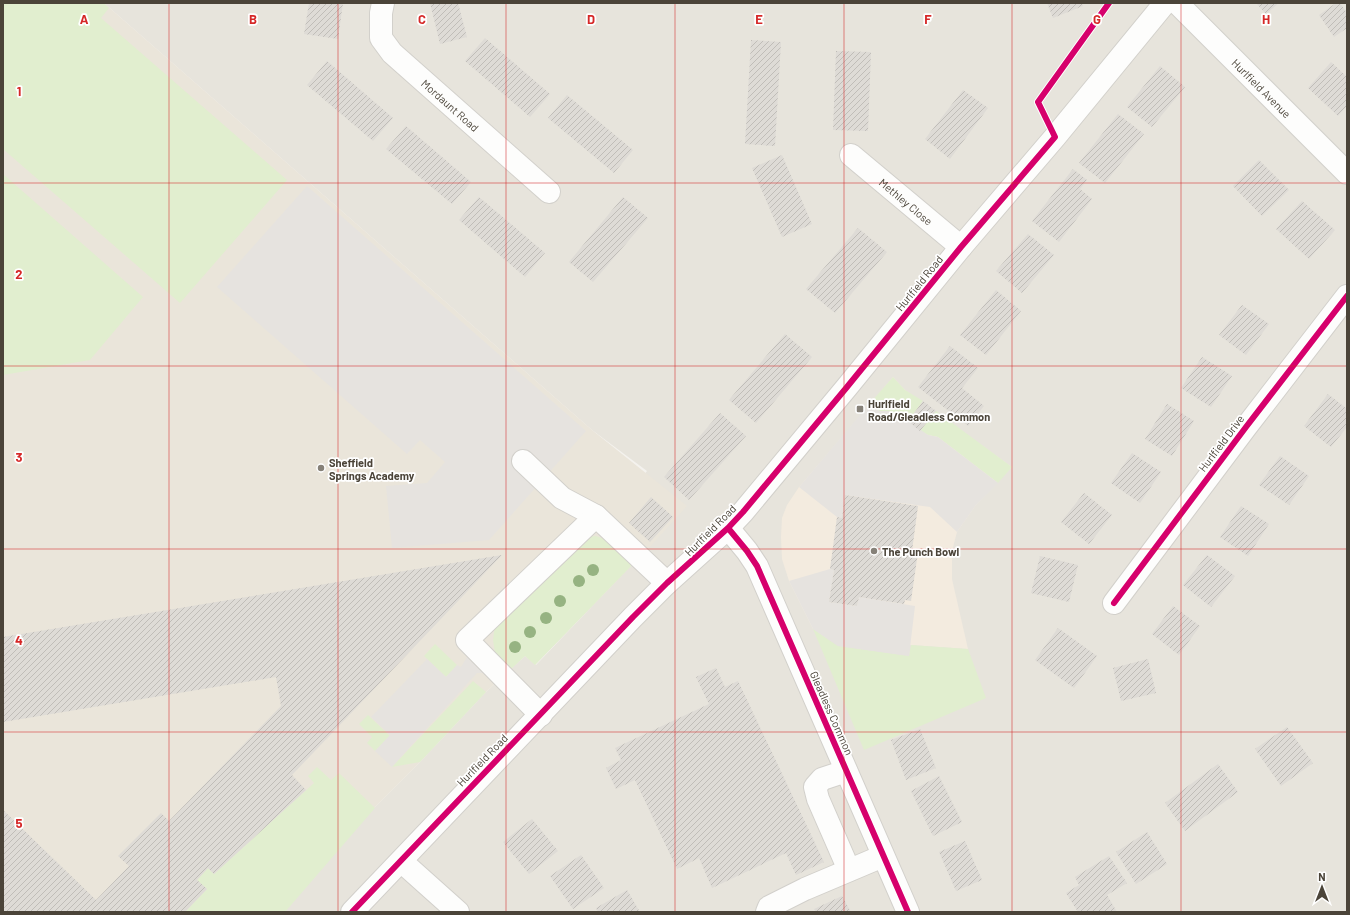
<svg xmlns="http://www.w3.org/2000/svg" width="1350" height="915" viewBox="0 0 1350 915" font-family="Barlow,sans-serif">
	<style>
		.residential { fill: #e7e4dc }
		.commercial { fill: #f3ebdf }
		.education { fill: #eae5da }
		.green { fill: #e1eecf }
		.parking { fill: #e6e3df }
		.building { fill: url(#building-hatch) }
		.lines { fill: none; stroke-linecap: round; stroke-linejoin: round }
		.minor-casing { stroke: #d2d0cb; stroke-width: 24 }
		.minor { stroke: #fdfdfc; stroke-width: 22 }
		.cycleway-casing { stroke: #fff; stroke-width: 8 }
		.cycleway { stroke: #d6006c; stroke-width: 6 }
		.tree { fill: #96b382 }
		.grid { fill: none; stroke: #d62828; stroke-width: 1; stroke-opacity: 0.55 }
		.poi-dot { fill: #868178; stroke: #fff; stroke-width: 1.5 }
		.labels { text-anchor: middle; dominant-baseline: central; stroke-width: 3.5; stroke-linejoin: round; paint-order: stroke }
		.street-label { font-size: 11px; fill: #4b4439; stroke: #fff }
		.poi-label { font-size: 11px; font-weight: bold; fill: #4b4439; stroke: #fff; text-anchor: start }
		.grid-label { font-size: 13px; text-anchor: middle; font-weight: bold; fill: #d62828; stroke: #fff; stroke-width: 3.5; stroke-linejoin: round; paint-order: stroke }
	</style>
	<defs>
		<pattern id="building-hatch" width="6" height="6" patternUnits="userSpaceOnUse"><rect width="6" height="6" fill="#dedbd6"/><path d="M-1 1l2-2M0 6l6-6M5 7l2-2" fill="none" stroke="#c0bdb8"/></pattern>
	</defs>
	<rect width="100%" height="100%" fill="#f4f2ee"/>
	<path class="residential" d="M 104,3 L 1347,3 L 1347,912 L 284,912 L 370,812 L 420,762 L 486,692 L 525,656 L 536,665 L 645,551 L 622,504 L 647,471 L 592,430 Z"/>
	<path class="commercial" d="M 893,377 L 905,390 L 1012,467 L 976,505 L 957,532 L 952,551 L 952,579 L 968,649 L 910,645 L 813,629 L 789,581 L 782,559 L 781,537 L 782,518 L 787,505 L 799,487 Z"/>
	<path class="education" d="M 3,3 L 104,3 L 592,430 L 687,506 L 646,551 L 535,665 L 525,656 L 486,692 L 420,762 L 370,812 L 284,912 L 3,912 Z"/>
	<path class="green" d="M 3,3 L 104,3 L 109,8 L 101,18 L 287,180 L 180,303 L 3,149 Z
		M 3,174 L 143,297 L 90,360 L 3,375 Z
		M 893,377 L 905,390 L 923,401 L 908,421 L 889,411 L 879,411 L 871,402 Z
		M 936,411 L 1012,467 L 998,483 L 938,437 L 928,435 L 920,431 Z
		M 596,536 L 605,539 L 635,562 L 535,665 L 525,656 L 510,670 L 495,653 L 493,640 L 495,625 L 585,537 Z
		M 813,629 L 838,646 L 909,656 L 911,645 L 968,649 L 986,698 L 864,750 Z
		M 435,644 L 457,665 L 446,677 L 424,656 Z
		M 473,681 L 486,692 L 420,762 L 392,767 Z
		M 368,715 L 390,736 L 375,751 L 367,743 L 372,737 L 359,724 Z
		M 317,767 L 331,780 L 339,773 L 375,808 L 285,912 L 185,912 L 207,889 L 197,880 L 208,868 L 214,874 L 314,783 L 308,776 Z"/>
	<path class="parking" d="M 307,186 L 586,431 L 489,540 L 392,548 L 386,486 L 427,483 L 445,462 L 420,440 L 407,454 L 217,287 Z
		M 871,402 L 879,411 L 889,411 L 908,421 L 928,435 L 938,437 L 998,483 L 976,505 L 957,532 L 930,507 L 845,495 L 842,518 L 837,517 L 799,487 Z
		M 830,569 L 834,570 L 829,602 L 857,606 L 859,597 L 915,606 L 909,656 L 838,646 L 813,629 L 789,581 Z
		M 467,657 L 484,673 L 477,673 L 392,767 L 375,751 L 390,735 L 371,717 L 427,659 L 446,677 L 457,665 L 461,667 Z"/>
	<path class="building" d="M 309,3 L 343,3 L 338,39 L 304,34 Z
		M 430,3 L 458,3 L 467,37 L 440,44 Z
		M 1047,3 L 1082,3 L 1083,6 L 1053,18 Z
		M 1256,3 L 1279,3 L 1266,14 Z
		M 1336,3 L 1340,3 L 1347,13 L 1347,28 L 1334,37 L 1319,15 Z
		M 485,38 L 550,94 L 530,117 L 465,61 Z
		M 751,40 L 781,42 L 775,146 L 745,144 Z
		M 836,51 L 871,52 L 868,131 L 833,130 Z
		M 327,61 L 393,118 L 373,141 L 307,85 Z
		M 1331,62 L 1347,77 L 1347,106 L 1338,116 L 1308,88 Z
		M 1160,66 L 1185,87 L 1152,127 L 1127,107 Z
		M 963,90 L 988,108 L 950,159 L 925,139 Z
		M 567,95 L 633,150 L 614,173 L 548,118 Z
		M 1118,114 L 1144,134 L 1105,183 L 1079,163 Z
		M 406,126 L 471,182 L 452,204 L 386,149 Z
		M 782,155 L 812,224 L 782,237 L 752,168 Z
		M 1259,160 L 1289,190 L 1262,216 L 1233,186 Z
		M 1073,169 L 1087,180 L 1080,189 L 1092,199 L 1059,242 L 1032,221 Z
		M 479,197 L 545,253 L 525,277 L 459,220 Z
		M 623,197 L 648,218 L 593,282 L 569,262 Z
		M 1302,201 L 1335,230 L 1309,259 L 1276,229 Z
		M 858,228 L 887,252 L 835,313 L 806,289 Z
		M 1028,234 L 1054,255 L 1022,293 L 996,271 Z
		M 996,290 L 1021,311 L 986,355 L 960,335 Z
		M 1242,305 L 1269,324 L 1246,355 L 1219,335 Z
		M 785,334 L 812,357 L 756,423 L 729,400 Z
		M 950,346 L 978,368 L 962,388 L 984,406 L 968,426 L 918,387 Z
		M 1202,357 L 1232,376 L 1211,407 L 1181,388 Z
		M 1328,394 L 1347,409 L 1347,427 L 1331,447 L 1304,426 Z
		M 923,401 L 936,411 L 920,431 L 908,421 Z
		M 1167,404 L 1194,421 L 1172,456 L 1145,439 Z
		M 720,413 L 746,436 L 689,500 L 664,477 Z
		M 1132,453 L 1161,472 L 1140,503 L 1111,483 Z
		M 1280,456 L 1309,476 L 1289,505 L 1259,485 Z
		M 1084,493 L 1112,515 L 1089,544 L 1061,522 Z
		M 845,495 L 918,506 L 912,551 L 918,552 L 911,601 L 905,600 L 904,604 L 859,597 L 857,606 L 829,602 L 834,570 L 830,569 L 837,517 L 842,518 Z
		M 651,497 L 673,517 L 650,542 L 629,523 Z
		M 1241,506 L 1269,524 L 1248,556 L 1220,537 Z
		M 502,555 L 292,775 L 306,790 L 214,874 L 208,868 L 197,880 L 207,889 L 185,912 L 3,912 L 3,810 L 96,900 L 129,866 L 118,856 L 161,813 L 169,821 L 281,706 L 276,677 L 3,722 L 3,637 Z
		M 1207,555 L 1235,576 L 1211,607 L 1183,585 Z
		M 1040,556 L 1078,565 L 1069,602 L 1031,593 Z
		M 1173,606 L 1200,626 L 1179,655 L 1152,634 Z
		M 1058,628 L 1097,656 L 1074,688 L 1035,660 Z
		M 1148,659 L 1156,693 L 1121,701 L 1113,668 Z
		M 716,668 L 725,687 L 738,681 L 824,862 L 796,875 L 786,853 L 712,888 L 699,858 L 677,869 L 635,780 L 616,789 L 606,768 L 621,760 L 615,748 L 709,704 L 696,677 Z
		M 1287,727 L 1313,763 L 1281,786 L 1255,749 Z
		M 920,729 L 936,768 L 906,780 L 891,740 Z
		M 1218,764 L 1238,792 L 1185,831 L 1165,803 Z
		M 939,776 L 962,822 L 933,836 L 911,791 Z
		M 532,819 L 558,851 L 529,874 L 503,842 Z
		M 1147,832 L 1167,864 L 1136,884 L 1116,852 Z
		M 965,841 L 982,880 L 956,891 L 939,852 Z
		M 581,855 L 604,888 L 573,909 L 550,876 Z
		M 1109,856 L 1127,883 L 1107,895 L 1117,912 L 1078,912 L 1066,893 L 1079,885 L 1075,877 Z
		M 627,890 L 640,912 L 598,912 L 596,908 Z
		M 842,896 L 851,912 L 816,912 L 814,909 Z"/>
	<g class="lines">
		<defs>
			<g id="minor">
				<path id="s1" d="M 383,3 L 381,13 L 381,38 L 392,53 L 549,192"/>
				<path id="s2" d="M 1177,3 L 1347,173"/>
				<path id="s3" d="M 851,155 L 961,247"/>
				<path d="M 523,461 L 562,498 L 596,516 L 667,583"/>
				<path d="M 728,528 L 747,551 L 757,566 L 908,912"/>
				<path d="M 1114,603 L 1246,427 L 1347,296"/>
				<path d="M 541,715 L 467,640 L 596,516"/>
				<path d="M 846,771 L 822,779 L 815,787 L 818,799 L 849,870"/>
				<path d="M 401,861 L 458,912"/>
				<path d="M 352,912 L 633,617 L 667,583 L 728,528 L 743,512 L 847,387 L 961,247 L 1055,137 L 1165,3"/>
				<path d="M 767,912 L 769,907 L 805,889 L 883,856"/>
			</g>
		</defs>
		<use href="#minor" class="minor-casing"/>
		<use href="#minor" class="minor"/>
		<defs>
			<path id="cycleway" d="M 728,528 L 747,551 L 757,566 L 908,912
				M 1114,603 L 1246,427 L 1347,296
				M 352,912 L 633,617 L 667,583 L 728,528 L 743,512 L 847,387 L 961,247 L 1055,137 L 1038,102 L 1109,3"/>
		</defs>
		<use href="#cycleway" class="cycleway-casing"/>
		<use href="#cycleway" class="cycleway"/>
	</g>
	<g class="tree">
		<circle cx="593" cy="570" r="6"/>
		<circle cx="579" cy="581" r="6"/>
		<circle cx="560" cy="601" r="6"/>
		<circle cx="546" cy="618" r="6"/>
		<circle cx="530" cy="632" r="6"/>
		<circle cx="515" cy="647" r="6"/>
	</g>
	<path class="grid" d="M 169,3 L 169,912M 338,3 L 338,912M 506,3 L 506,912M 675,3 L 675,912M 844,3 L 844,912M 1012,3 L 1012,912M 1181,3 L 1181,912M 3,183 L 1347,183M 3,366 L 1347,366M 3,549 L 1347,549M 3,732 L 1347,732"/>
	<g class="poi-dot">
		<rect x="856" y="405" width="8" height="8" rx="2"/>
		<circle cx="321" cy="468" r="4"/>
		<circle cx="874" cy="551" r="4"/>
	</g>
	<g class="labels">
		<g class="street-label">
			<text stroke="none"><textPath href="#s2" startOffset="120">Hurlfield Avenue</textPath></text>
			<text stroke="none"><textPath href="#s1" startOffset="132">Mordaunt Road</textPath></text>
			<text stroke="none"><textPath href="#s3" startOffset="72">Methley Close</textPath></text>
			<text transform="translate(919 283) rotate(-51)">Hurlfield Road</text>
			<text transform="translate(1221 443) rotate(-53)">Hurlfield Drive</text>
			<text transform="translate(710 530) rotate(-45)">Hurlfield Road</text>
			<text transform="translate(832 713) rotate(66)">Gleadless Common</text>
			<text transform="translate(482 760) rotate(-46)">Hurlfield Road</text>
		</g>
		<g class="poi-label">
			<text x="868" y="403">Hurlfield<tspan x="868" dy="13">Road/Gleadless Common</tspan></text>
			<text x="329" y="462">Sheffield<tspan x="329" dy="13">Springs Academy</tspan></text>
			<text x="882" y="551">The Punch Bowl</text>
		</g>
	</g>
	<g class="grid-label">
		<text x="84" y="24">A</text>
		<text x="253" y="24">B</text>
		<text x="422" y="24">C</text>
		<text x="591" y="24">D</text>
		<text x="759" y="24">E</text>
		<text x="928" y="24">F</text>
		<text x="1097" y="24">G</text>
		<text x="1266" y="24">H</text>
		<text x="19" y="96">1</text>
		<text x="19" y="279">2</text>
		<text x="19" y="462">3</text>
		<text x="19" y="645">4</text>
		<text x="19" y="828">5</text>
	</g>
	<rect width="1350" height="915" fill="none" stroke="#4b4439" stroke-width="8"/>
	<g transform="translate(1322 887)" stroke="#ffffff" stroke-width="3" paint-order="stroke">
	<path d="M0-3L7 15L0 10L-7 15Z" fill="#4b4439"/>
	<text y="-6" font-size="11" font-weight="bold" text-anchor="middle" fill="#4b4439">N</text>
	</g>
</svg>
